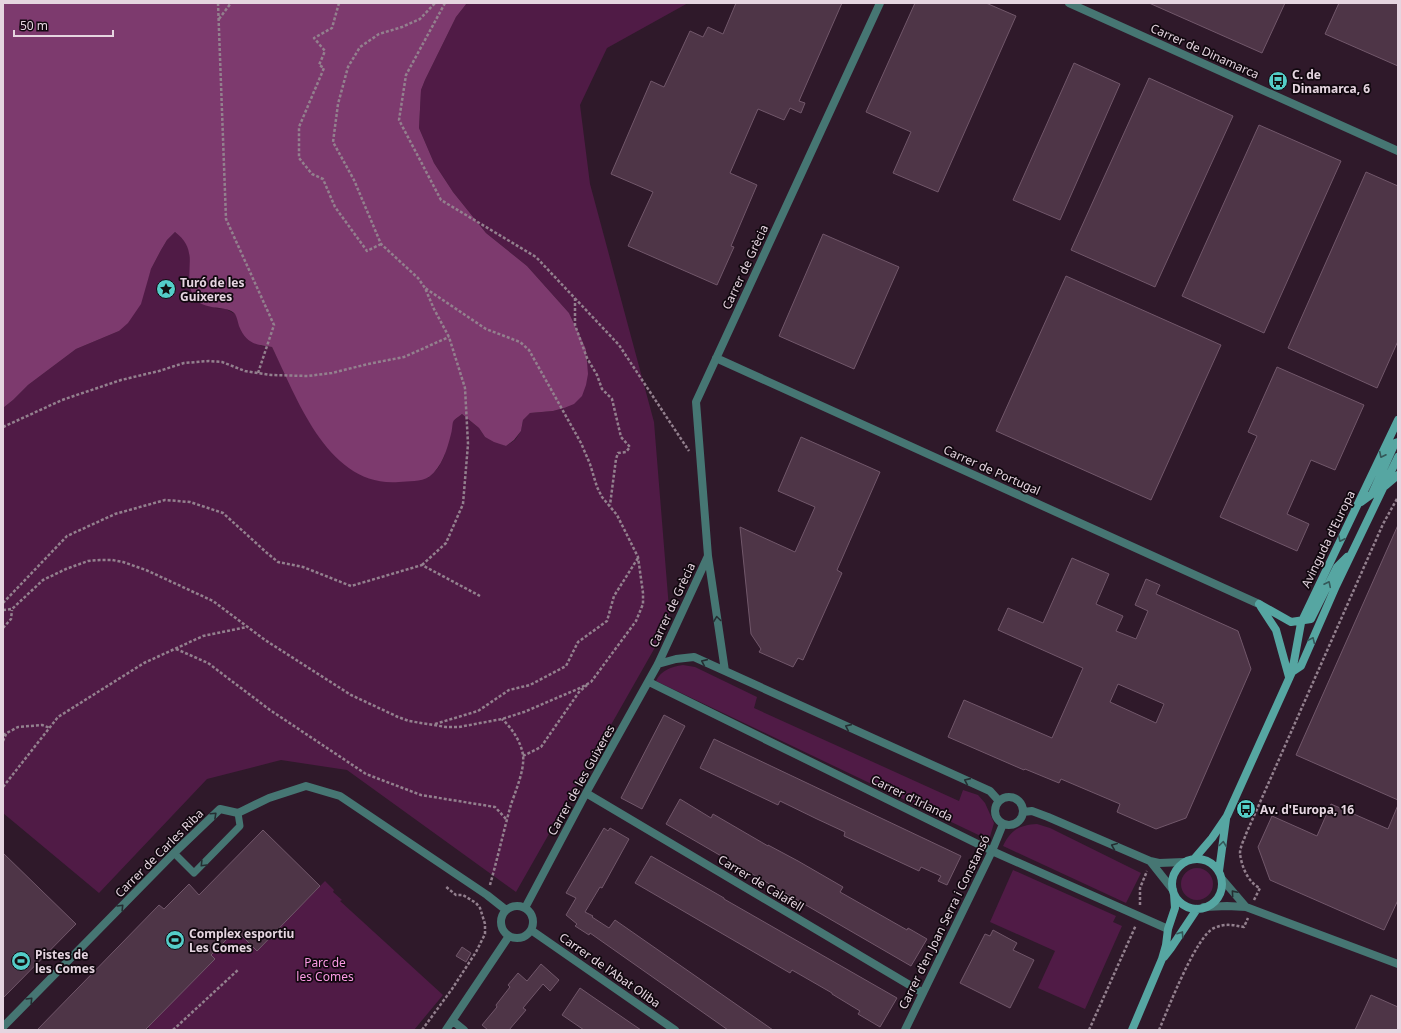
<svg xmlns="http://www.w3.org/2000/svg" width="1401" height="1033" viewBox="0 0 1401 1033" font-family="'Noto Sans',sans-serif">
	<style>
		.green { fill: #501b46 }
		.forest { fill: #7d3a6e }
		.building { fill: #4e3547; stroke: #71576a; fill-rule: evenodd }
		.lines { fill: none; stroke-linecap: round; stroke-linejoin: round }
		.path { stroke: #93808e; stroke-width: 2.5; stroke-dasharray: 3 2; stroke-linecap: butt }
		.lane { stroke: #467673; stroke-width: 7 }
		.street { stroke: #467673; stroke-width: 8 }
		.secondary { stroke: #56a6a2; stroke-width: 8 }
		.oneway { stroke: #345758 }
		.oneway2 { stroke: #242e32 }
		.labels { text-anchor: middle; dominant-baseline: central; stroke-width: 3.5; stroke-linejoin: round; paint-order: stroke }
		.street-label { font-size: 12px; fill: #e5d5e0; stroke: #11080f }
		.poi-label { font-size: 12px; font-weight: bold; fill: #e5d5e0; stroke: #11080f; text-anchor: start }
		.park-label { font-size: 12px; fill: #fb9be4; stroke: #11080f }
	</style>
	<rect width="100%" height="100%" fill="#2f192a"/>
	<path class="green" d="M 467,3 L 688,3 L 607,48 L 580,105 L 590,184 L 654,422 L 670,621 L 516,892 L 347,770 L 281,760 L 207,779 L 99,893 L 3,813 L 3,408 L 13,400 L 28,385 L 76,349 L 119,331 L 147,280 L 151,269 L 161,250 L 167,240 L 175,232 L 184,239 L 189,249 L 190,262 L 215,308 L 226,309 L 235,314 L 261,346 L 272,347 L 309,421 L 325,445 L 428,478 L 438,468 L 444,457 L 453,421 L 462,414 L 479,428 L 485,437 L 506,446 L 515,440 L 521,431 L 523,420 L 530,413 L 553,411 L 564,408 L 588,361 L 586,349 L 569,313 L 527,266 L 486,233 L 453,192 L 434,163 L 419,128 L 421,90 L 425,80 L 456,17 Z
		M 683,665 L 695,667 L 757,697 L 754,708 L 959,801 L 963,790 L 978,795 L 985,803 L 994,823 L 989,840 L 656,681 C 661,670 671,667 683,665 Z
		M 1037,824 L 1050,828 L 1141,873 L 1126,903 L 1003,846 C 1011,830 1019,825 1037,824 Z
		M1181 884a16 16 0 1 1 32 0a16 16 0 1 1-32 0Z
		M 1013,870 L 1116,916 L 1113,922 L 1122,926 L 1085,1009 L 1038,988 L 1055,951 L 990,922 Z
		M 325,881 L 334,890 L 333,892 L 342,900 L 340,901 L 443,995 L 414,1030 L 150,1030 L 148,1027 L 211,955 L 236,930 L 257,950 Z"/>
	<path class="forest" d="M 3,3 L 467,3 L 456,17 L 425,80 L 421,90 L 419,128 L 434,163 L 453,192 L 486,233 L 527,266 L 569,313 L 586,349 L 588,374 L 586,385 L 582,396 L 574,404 L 564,408 L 553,411 L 530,413 L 523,420 L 521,431 L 514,440 L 506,446 L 494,442 L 485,437 L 479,428 L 462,414 C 459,417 454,419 453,422 C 452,426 452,431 451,434 C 447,450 442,467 429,477 C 421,482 408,481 399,482 C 328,488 297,398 272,347 C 255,345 246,343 239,326 C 238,323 237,317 235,314 C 227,304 203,312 194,297 C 181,275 202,252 175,232 L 167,240 L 161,250 L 151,269 L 141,304 L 128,323 L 119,331 L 76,349 L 28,385 L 13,400 L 3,408 Z"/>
	<path class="building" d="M 736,3 L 842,3 L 799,101 L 805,103 L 801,113 L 790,108 L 784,120 L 758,109 L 730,173 L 757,185 L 731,246 L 734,247 L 717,285 L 628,246 L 653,192 L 611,174 L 651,81 L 664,87 L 690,31 L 703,37 L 708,27 L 723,34 Z
		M 915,3 L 986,3 L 1016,16 L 938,192 L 893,173 L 911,132 L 866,112 Z
		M 1149,3 L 1285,3 L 1262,53 Z
		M 1339,3 L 1398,3 L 1398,66 L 1325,34 Z
		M 1074,63 L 1120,84 L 1060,220 L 1013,200 Z
		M 1149,78 L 1233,116 L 1155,287 L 1071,250 Z
		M 1259,125 L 1341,161 L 1264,333 L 1182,296 Z
		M 1366,172 L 1398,186 L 1398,341 L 1377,388 L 1288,348 Z
		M 823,234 L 899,267 L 854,369 L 779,336 Z
		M 1066,276 L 1221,345 L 1151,500 L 996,431 Z
		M 1277,367 L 1364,405 L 1335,470 L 1311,460 L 1287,514 L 1309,524 L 1297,551 L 1220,517 L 1257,436 L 1248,432 Z
		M 801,437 L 880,472 L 837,570 L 842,573 L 803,660 L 798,658 L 793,667 L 759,652 L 761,649 L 751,634 L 740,527 L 795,552 L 815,507 L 778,491 Z
		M 1398,525 L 1398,800 L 1296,755 Z
		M 1072,558 L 1109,574 L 1096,604 L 1123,616 L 1116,631 L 1136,639 L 1148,611 L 1135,605 L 1146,579 L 1160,585 L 1156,594 L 1238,631 L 1251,669 L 1186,818 L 1156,829 L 1117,812 L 1120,804 L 1061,779 L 1059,783 L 1025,769 L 1024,770 L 948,737 L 964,700 L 1052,738 L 1083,668 L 998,630 L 1008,608 L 1043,623 ZM 1118,684 L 1164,704 L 1156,723 L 1110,702 Z
		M 664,715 L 685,726 L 642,809 L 621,798 Z
		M 714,739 L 961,856 L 947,885 L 938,881 L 941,876 L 921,867 L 919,871 L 844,836 L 845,832 L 817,819 L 780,801 L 778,805 L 700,768 Z
		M 680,799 L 711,818 L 713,814 L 768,846 L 768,845 L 798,861 L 843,887 L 840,892 L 907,930 L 908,928 L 927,939 L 911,966 L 666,824 Z
		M 1331,804 L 1388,829 L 1398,805 L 1398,900 L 1384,930 L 1270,880 L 1258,847 L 1272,816 L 1317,836 Z
		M 604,828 L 608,831 L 610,828 L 629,839 L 602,888 L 600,887 L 585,912 L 593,916 L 592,917 L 609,928 L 615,920 L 773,1030 L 728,1030 L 590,933 L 589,935 L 575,926 L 577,924 L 566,915 L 576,898 L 566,893 Z
		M 263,830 L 320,886 L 257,951 L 236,930 L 211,955 L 215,959 L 145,1030 L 37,1030 L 159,905 L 164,909 L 189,884 L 199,895 Z
		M 3,853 L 76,924 L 3,998 Z
		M 651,856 L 724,898 L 724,899 L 897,998 L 880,1027 L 858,1014 L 860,1011 L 832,994 L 832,993 L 792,970 L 790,973 L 635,883 Z
		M 993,930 L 1017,943 L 1013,950 L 1034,960 L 1010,1008 L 960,983 L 985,934 L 990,936 Z
		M 462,947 L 471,953 L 466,962 L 456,956 Z
		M 541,964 L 559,980 L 550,991 L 543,984 L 523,1008 L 526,1010 L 509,1030 L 488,1030 L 482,1025 L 497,1007 L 496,1005 L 510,987 L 508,985 L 518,973 L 527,981 Z
		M 580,988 L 590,995 L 641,1030 L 584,1030 L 562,1015 Z
		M 1371,995 L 1398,1007 L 1398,1030 L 1355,1030 Z"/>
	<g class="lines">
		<path class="path" d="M 218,3 L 226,219 L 274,325 L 258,373
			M 339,3 L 332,28 L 314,38 L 325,51 L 319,65 L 324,68 L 299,127 L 299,158 L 312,174 L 323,179 L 335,207 L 367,251 L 381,244
			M 445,3 L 406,75 L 399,120 L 441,200 L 536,257 L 619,345 L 689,451
			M 219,19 L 231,3
			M 575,298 L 575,325 L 587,358 L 597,375 L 602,389 L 612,399 L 621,437 L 630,447 L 626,452 L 618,453 L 616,459 L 610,505
			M 3,427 L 62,400 L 121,380 L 159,371 L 184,363 L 209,361 L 222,362 L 245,371 L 271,375 L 308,376 L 332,373 L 368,364 L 404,357 L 449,337
			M 422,565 L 446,543 L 463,504 L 468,444 L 465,388 L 449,337 L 434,309 L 425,288 L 418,278 L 381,244 L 354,180 L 333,142 L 338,104 L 348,67 L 360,47 L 379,34 L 402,27 L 420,19 L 435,3
			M 3,603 L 67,536 L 115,514 L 165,500 L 190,502 L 223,513 L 267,553 L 278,562 L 303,567 L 351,586 L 422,565 L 480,596
			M 3,610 L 12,609 L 43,580 L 66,569 L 88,561 L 100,560 L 112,560 L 123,562 L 146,570 L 213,601 L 265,640 L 351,695 L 398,717 L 409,721 L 446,727 L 459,727 L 502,719 L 524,712 L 580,688 L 591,682 L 636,621 L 643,604 L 643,593 L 638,557 L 617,515 L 602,497 L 597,487 L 590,464 L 581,443 L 529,350 L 520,342 L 486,329 L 425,288
			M 3,628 L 11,619 L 12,610
			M 176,649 L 208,663 L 270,710 L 366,774 L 421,795 L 495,807 L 507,820
			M 435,724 L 478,711 L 509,690 L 530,685 L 566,666 L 578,642 L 607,621 L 614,596 L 638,558
			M 3,735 L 18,727 L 42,725 L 50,728
			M 3,741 L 6,734
			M 523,756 L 541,747 L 579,692 L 587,685
			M 3,787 L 58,717 L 144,663 L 203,636 L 247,627
			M 490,885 C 497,860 503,834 510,808 C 514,794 525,771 523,755 C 521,742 512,728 502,719
			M 1254,900 L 1260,888 C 1248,883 1241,865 1240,853 C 1240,847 1244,840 1246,834 L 1383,524 L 1398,497
			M 1140,905 L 1140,888 L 1147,871
			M 173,1030 L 239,969
			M 422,1030 L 452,989 L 476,952 L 485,934 L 485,924 L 480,908 L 476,903 L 463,895 L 456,895 L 445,886
			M 1089,1030 L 1136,925
			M 1159,1030 C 1168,1009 1196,936 1214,928 C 1225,923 1233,925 1244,927 L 1248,918"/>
		<path class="lane" d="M 174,853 L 194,873 L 240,826 L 238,813"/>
		<path class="street" d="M 1069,3 L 1398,151
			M 716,358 L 1259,604
			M 708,556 L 725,671
			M 658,664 L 676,659 L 694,657 L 990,791 L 999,801
			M 649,682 L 992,851 L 1168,929
			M 586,793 L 923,993
			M995 811a14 14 0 1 1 28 0a14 14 0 1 1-28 0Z
			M 1023,812 L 1032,811 L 1048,817 L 1150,861 L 1159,863 L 1184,862
			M 1150,861 L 1173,890
			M 1222,879 L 1246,907
			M501 922a16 16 0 1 1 32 0a16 16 0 1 1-32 0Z
			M 1204,907 L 1227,906 L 1246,907 L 1398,964
			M 525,908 L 586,793 L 658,664 L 708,556 L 696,402 L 880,3
			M 531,930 L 675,1030
			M 453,1021 L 464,1030
			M 3,1027 L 174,853 L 220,809 L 238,813 L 269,798 L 306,786 L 340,796 L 487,895 L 506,910
			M 446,1030 L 509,936
			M 905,1030 L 992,851 L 1003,824"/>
		<path class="secondary" d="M 1385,486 L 1398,475
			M 1361,502 L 1372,494 L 1395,443 L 1398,442
			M 1259,604 L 1291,622 L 1311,619 L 1337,567 L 1347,557
			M 1261,607 L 1276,630 L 1289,677
			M 1292,672 L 1301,666 L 1336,586 L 1398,457
			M 1194,859 L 1212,838 L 1227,816 L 1292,672 L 1301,623 L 1398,420
			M1172 884a25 25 0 1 1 50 0a25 25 0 1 1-50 0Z
			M 1219,871 L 1226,819
			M 1164,957 L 1171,948 L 1197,909
			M 1132,1030 L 1162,959 L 1166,945 L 1168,929 L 1175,908 L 1174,894"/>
	</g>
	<defs><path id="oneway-chevron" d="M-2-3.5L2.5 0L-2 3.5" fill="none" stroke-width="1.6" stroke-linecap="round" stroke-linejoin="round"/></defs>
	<g class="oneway">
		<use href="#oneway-chevron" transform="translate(1382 455) rotate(116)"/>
		<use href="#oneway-chevron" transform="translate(1341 539) rotate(116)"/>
		<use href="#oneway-chevron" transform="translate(1328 584) rotate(-64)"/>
		<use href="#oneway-chevron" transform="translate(1312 640) rotate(-66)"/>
		<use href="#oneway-chevron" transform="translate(1223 844) rotate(-82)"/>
		<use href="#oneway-chevron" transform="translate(1181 934) rotate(-56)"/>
	</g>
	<g class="oneway2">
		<use href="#oneway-chevron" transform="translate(717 619) rotate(-98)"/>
		<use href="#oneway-chevron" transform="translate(704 662) rotate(-156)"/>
		<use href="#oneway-chevron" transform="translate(848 727) rotate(-156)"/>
		<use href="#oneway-chevron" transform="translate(967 781) rotate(-156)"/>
		<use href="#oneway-chevron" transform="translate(214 815) rotate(-43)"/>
		<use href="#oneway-chevron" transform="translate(1114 846) rotate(-157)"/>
		<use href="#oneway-chevron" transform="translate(203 864) rotate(134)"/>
		<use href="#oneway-chevron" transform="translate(1234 893) rotate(-131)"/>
		<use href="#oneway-chevron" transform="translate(121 907) rotate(-46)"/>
		<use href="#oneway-chevron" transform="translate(30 1000) rotate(-46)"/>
	</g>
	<defs>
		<symbol id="bus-disc" viewBox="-11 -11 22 22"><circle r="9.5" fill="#54cdc8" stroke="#11080f"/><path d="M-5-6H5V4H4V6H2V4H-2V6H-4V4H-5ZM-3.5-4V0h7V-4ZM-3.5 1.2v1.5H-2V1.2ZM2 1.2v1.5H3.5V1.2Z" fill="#111"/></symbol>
		<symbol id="sight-disc" viewBox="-11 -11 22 22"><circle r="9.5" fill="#54cdc8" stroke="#11080f"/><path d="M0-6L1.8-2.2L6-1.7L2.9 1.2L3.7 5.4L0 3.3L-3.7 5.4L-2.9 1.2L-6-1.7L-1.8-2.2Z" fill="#111"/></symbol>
		<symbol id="stadium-disc" viewBox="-11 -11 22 22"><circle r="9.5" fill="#54cdc8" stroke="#11080f"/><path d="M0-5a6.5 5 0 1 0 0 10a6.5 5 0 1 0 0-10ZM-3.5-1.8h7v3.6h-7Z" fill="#111"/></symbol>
	</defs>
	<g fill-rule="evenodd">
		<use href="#bus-disc" x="1267" y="70" width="22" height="22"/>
		<use href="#sight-disc" x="155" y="278" width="22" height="22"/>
		<use href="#bus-disc" x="1235" y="798" width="22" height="22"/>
		<use href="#stadium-disc" x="164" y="929" width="22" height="22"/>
		<use href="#stadium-disc" x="10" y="950" width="22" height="22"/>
	</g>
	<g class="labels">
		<g class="street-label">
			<text transform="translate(1205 51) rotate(24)">Carrer de Dinamarca</text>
			<text transform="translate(745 267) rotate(-65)">Carrer de Grècia</text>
			<text transform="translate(992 470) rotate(24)">Carrer de Portugal</text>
			<text transform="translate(1328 539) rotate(-64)">Avinguda d'Europa</text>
			<text transform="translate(672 605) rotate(-65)">Carrer de Grècia</text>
			<text transform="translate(581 780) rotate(-61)">Carrer de les Guixeres</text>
			<text transform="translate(912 798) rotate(26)">Carrer d'Irlanda</text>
			<text transform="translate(159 853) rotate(-45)">Carrer de Carles Riba</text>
			<text transform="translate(761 883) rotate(31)">Carrer de Calafell</text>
			<text transform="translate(944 922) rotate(-64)">Carrer d'en Joan Serra i Constansó</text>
			<text transform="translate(610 970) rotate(35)">Carrer de l'Abat Oliba</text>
		</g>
		<g class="poi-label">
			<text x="1292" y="74">C. de<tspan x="1292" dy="14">Dinamarca, 6</tspan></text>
			<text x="180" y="282">Turó de les<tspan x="180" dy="14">Guixeres</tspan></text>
			<text x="1260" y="809">Av. d'Europa, 16</text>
			<text x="189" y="933">Complex esportiu<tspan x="189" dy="14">Les Comes</tspan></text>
			<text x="35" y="954">Pistes de<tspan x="35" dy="14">les Comes</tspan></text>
		</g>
		<g class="park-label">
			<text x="325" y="962">Parc de<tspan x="325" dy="14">les Comes</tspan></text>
		</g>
	</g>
	<rect width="1401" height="1033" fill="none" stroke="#e5d5e0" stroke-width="8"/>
	<path d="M14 30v6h99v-6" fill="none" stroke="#e5d5e0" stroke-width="2"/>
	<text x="20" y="30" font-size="12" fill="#e5d5e0" stroke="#11080f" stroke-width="3" paint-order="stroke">50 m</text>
</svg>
